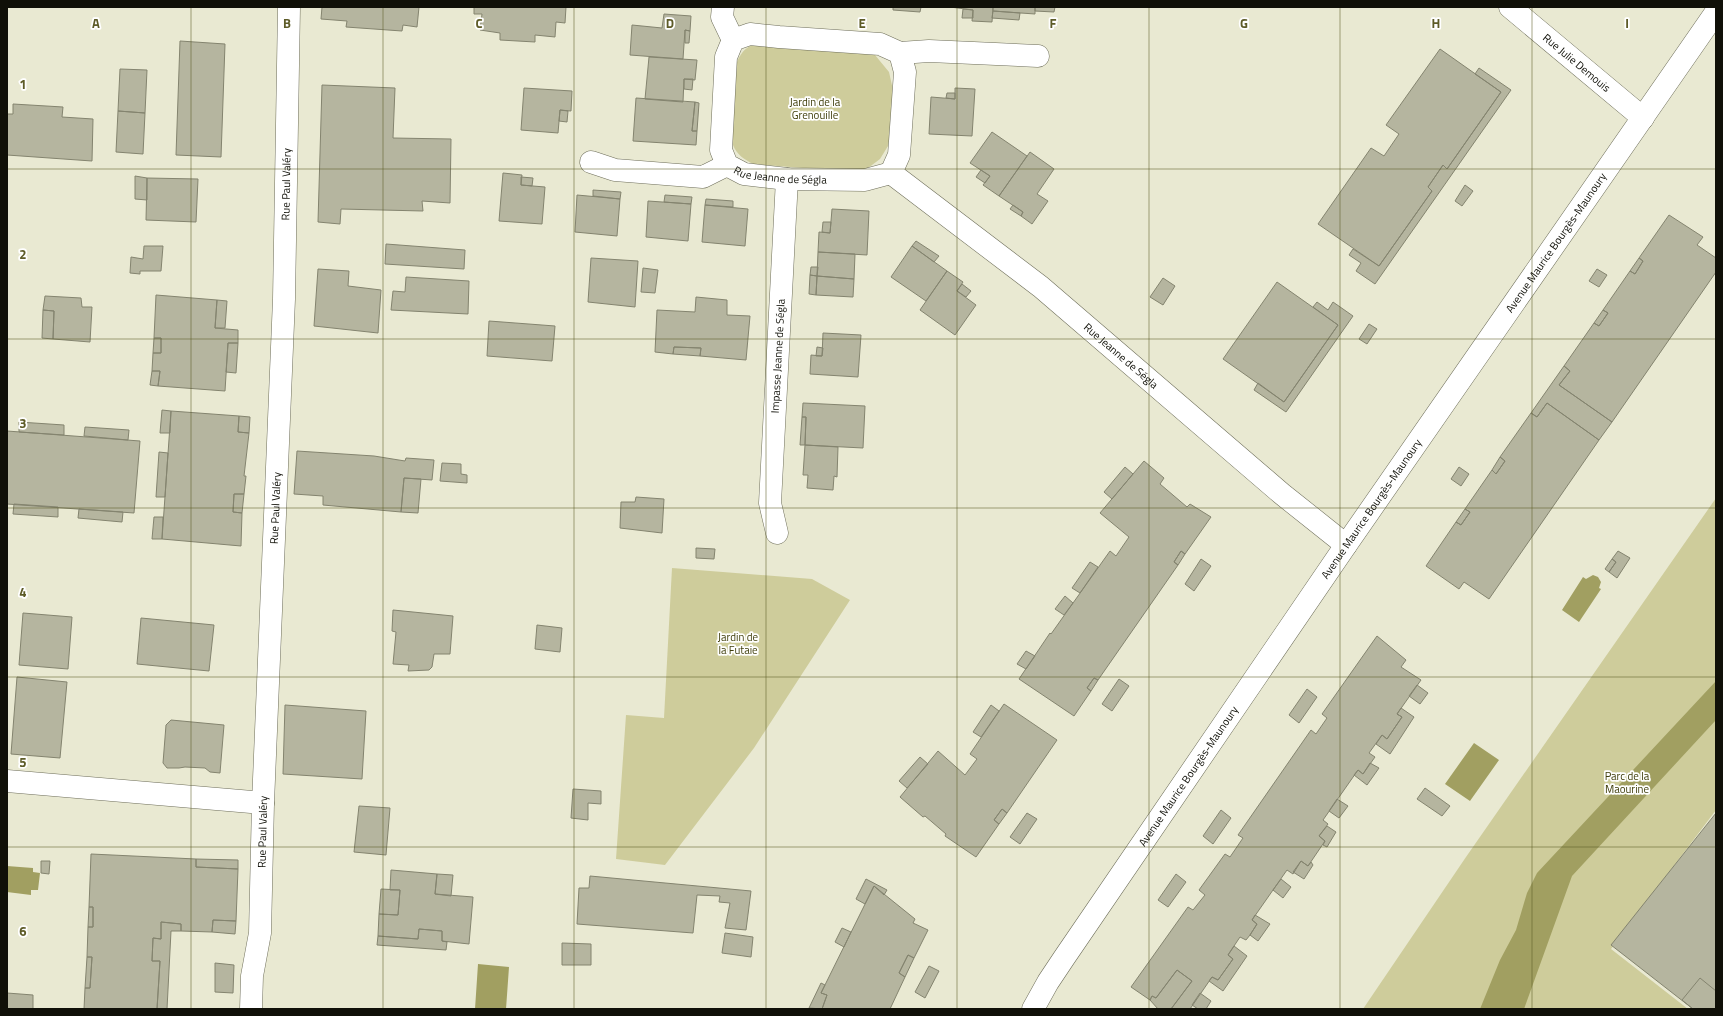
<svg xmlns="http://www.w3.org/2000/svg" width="1723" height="1016" viewBox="0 0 1723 1016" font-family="'Titillium Web',sans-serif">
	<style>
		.green { fill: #cecc9b }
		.water { fill: #a19f61 }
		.building { fill: #b5b59f; stroke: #84846f }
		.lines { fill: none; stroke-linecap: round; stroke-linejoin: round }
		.street-casing { stroke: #6e6e5a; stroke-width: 23 }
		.secondary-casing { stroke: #6e6e5a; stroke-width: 23 }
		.street { stroke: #fff; stroke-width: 22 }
		.secondary { stroke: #fff; stroke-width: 22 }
		.grid { fill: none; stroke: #5d5b27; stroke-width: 1; stroke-opacity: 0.55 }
		.labels { text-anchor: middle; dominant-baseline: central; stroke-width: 3.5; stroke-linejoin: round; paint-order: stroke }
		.street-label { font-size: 11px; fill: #101008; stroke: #fff }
		.park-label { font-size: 11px; fill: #3e3c09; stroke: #fff }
		.grid-label { font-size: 13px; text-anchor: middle; font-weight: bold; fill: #5d5b27; stroke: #fff; stroke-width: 3.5; stroke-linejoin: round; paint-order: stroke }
	</style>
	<rect width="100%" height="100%" fill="#e9e9d2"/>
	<path class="green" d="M 757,44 L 860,51 L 875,55 L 889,72 L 893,90 L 892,126 L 888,146 L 880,159 L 868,168 L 854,172 L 753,164 C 744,159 737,155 733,145 C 728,131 731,68 740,56 C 745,48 749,46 757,44 Z
		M 1716,498 L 1716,810 L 1611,949 L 1688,1009 L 1363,1009 L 1466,857 Z
		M 672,568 L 812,579 L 850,600 L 754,748 L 665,865 L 616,859 L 626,715 L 664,718 Z"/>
	<path class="water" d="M 1593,575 L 1598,577 L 1601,582 L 1599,588 L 1601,589 L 1579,622 L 1562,610 L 1583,577 L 1586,579 Z
		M 1716,681 L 1716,720 L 1572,876 L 1524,1009 L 1480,1009 L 1500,960 L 1516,930 L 1527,893 L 1537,873 Z
		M 1474,743 L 1499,760 L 1470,801 L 1445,784 Z
		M 7,866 L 33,868 L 33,872 L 40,873 L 38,890 L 31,890 L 31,895 L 7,892 Z
		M 478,964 L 509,967 L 506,1009 L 475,1009 Z"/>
	<path class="building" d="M 322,7 L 419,7 L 417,27 L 403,25 L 402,31 L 346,27 L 347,21 L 321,19 Z
		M 474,7 L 566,7 L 565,23 L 556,22 L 555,37 L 535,35 L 535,42 L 500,40 L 500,33 L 480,30 L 482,14 L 474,14 Z
		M 893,7 L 921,7 L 920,12 L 893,10 Z
		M 950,7 L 993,7 L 992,22 L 972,21 L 973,10 Z
		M 993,7 L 1035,7 L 1035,14 L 993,11 Z
		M 1035,7 L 1055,7 L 1054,12 L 1035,11 Z
		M 963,9 L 973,10 L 973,18 L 962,18 Z
		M 993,11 L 1020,13 L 1019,20 L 992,18 Z
		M 664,14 L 691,16 L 690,31 L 685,30 L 683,59 L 630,55 L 632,25 L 662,28 Z
		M 685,30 L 690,31 L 689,43 L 685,43 Z
		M 180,41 L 225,44 L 221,157 L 176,155 Z
		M 1440,49 L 1501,92 L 1447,169 L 1443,165 L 1428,187 L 1432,191 L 1379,266 L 1318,224 L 1371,148 L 1384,156 L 1399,134 L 1386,125 Z
		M 649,57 L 697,60 L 695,80 L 684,79 L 683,102 L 645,99 Z
		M 1479,68 L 1511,90 L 1375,284 L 1356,271 L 1361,263 L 1349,255 L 1353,249 L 1379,266 L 1432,191 L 1428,187 L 1443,165 L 1447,169 L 1501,92 L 1475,74 Z
		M 120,69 L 147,70 L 145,113 L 118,111 Z
		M 684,79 L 693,79 L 692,90 L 684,89 Z
		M 322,85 L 395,88 L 393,138 L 451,139 L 450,203 L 422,201 L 423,211 L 341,209 L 340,224 L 318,222 Z
		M 524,88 L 572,91 L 571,111 L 560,110 L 558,133 L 521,130 Z
		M 955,88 L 975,89 L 972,136 L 929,134 L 931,97 L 955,99 Z
		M 947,93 L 955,93 L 955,99 L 946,98 Z
		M 636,98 L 695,102 L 692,131 L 697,131 L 696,145 L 633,141 Z
		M 695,102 L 699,103 L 697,131 L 692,131 Z
		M 13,104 L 63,107 L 62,117 L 93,119 L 92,161 L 7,155 L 7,114 L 13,114 Z
		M 560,110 L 568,111 L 567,122 L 559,121 Z
		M 118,111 L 145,113 L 143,154 L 116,152 Z
		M 992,132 L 1027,156 L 999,196 L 983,185 L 990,176 L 970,163 Z
		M 1030,152 L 1054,169 L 1037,194 L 1048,201 L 1032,224 L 1021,216 L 1023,212 L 999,196 Z
		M 981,170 L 990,176 L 985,183 L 976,177 Z
		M 503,173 L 522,175 L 521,185 L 545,187 L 542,224 L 499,221 Z
		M 135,176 L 147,178 L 147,200 L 135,199 Z
		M 521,177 L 533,178 L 532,186 L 521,185 Z
		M 147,178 L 198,179 L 196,222 L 146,220 Z
		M 1465,185 L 1473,191 L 1462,206 L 1455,201 Z
		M 593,190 L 621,192 L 620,199 L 593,196 Z
		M 577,195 L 620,199 L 617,236 L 575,232 Z
		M 665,195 L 692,197 L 691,204 L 664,202 Z
		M 706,199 L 733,201 L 733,207 L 705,205 Z
		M 648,201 L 691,204 L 688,241 L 646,237 Z
		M 705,205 L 748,209 L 745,246 L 702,242 Z
		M 1013,205 L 1023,212 L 1021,216 L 1010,209 Z
		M 832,209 L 869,211 L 867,255 L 818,252 L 819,232 L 830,233 Z
		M 1669,215 L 1703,237 L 1697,245 L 1716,258 L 1716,272 L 1612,422 L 1559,385 L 1570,371 L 1564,366 L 1594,323 L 1599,326 L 1608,313 L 1603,310 L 1630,271 L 1635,274 L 1643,261 L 1639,258 Z
		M 823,222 L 831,222 L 830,233 L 822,232 Z
		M 916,241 L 939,256 L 934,262 L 912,246 Z
		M 386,244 L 465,250 L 464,269 L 385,264 Z
		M 144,246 L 163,246 L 161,271 L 140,271 L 140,274 L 130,273 L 131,257 L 143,259 Z
		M 912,246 L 947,271 L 926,301 L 891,277 Z
		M 818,252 L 855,254 L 854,279 L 817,276 Z
		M 591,258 L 638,261 L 635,307 L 588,302 Z
		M 1639,258 L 1643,261 L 1635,274 L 1630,271 Z
		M 811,267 L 818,267 L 817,276 L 810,275 Z
		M 643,268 L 658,270 L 655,293 L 641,292 Z
		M 318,269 L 349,271 L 348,286 L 381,290 L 378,333 L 314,326 Z
		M 1597,269 L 1607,275 L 1599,287 L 1589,281 Z
		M 947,271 L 963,282 L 957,291 L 976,305 L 955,335 L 920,310 Z
		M 810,275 L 817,276 L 816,295 L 809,294 Z
		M 817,276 L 854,279 L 853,297 L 816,295 Z
		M 406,277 L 469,281 L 468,314 L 391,310 L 393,291 L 405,292 Z
		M 1163,278 L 1175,286 L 1163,305 L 1150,297 Z
		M 1277,282 L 1338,325 L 1284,402 L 1223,359 Z
		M 962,284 L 971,291 L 966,297 L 957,291 Z
		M 156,295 L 217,300 L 215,328 L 238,330 L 238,343 L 228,343 L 225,391 L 158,386 L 160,371 L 152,371 L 153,353 L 161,353 L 161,338 L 154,338 Z
		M 45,296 L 81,298 L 82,307 L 92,307 L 90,342 L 53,339 L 54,311 L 43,310 Z
		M 696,297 L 727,300 L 727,315 L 750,316 L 746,360 L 700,356 L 701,348 L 674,347 L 673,354 L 655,352 L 657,310 L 695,312 Z
		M 217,300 L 227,301 L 225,328 L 215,328 Z
		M 1317,302 L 1328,310 L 1333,302 L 1353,316 L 1286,412 L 1254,390 L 1258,383 L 1284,402 L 1338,325 L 1313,307 Z
		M 43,310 L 54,311 L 53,339 L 42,338 Z
		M 1603,310 L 1608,313 L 1599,326 L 1594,323 Z
		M 489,321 L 555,326 L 552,361 L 487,356 Z
		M 1369,324 L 1377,329 L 1367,344 L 1359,339 Z
		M 823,333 L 861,335 L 858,377 L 810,374 L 811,355 L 822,356 Z
		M 154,338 L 161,338 L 161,353 L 153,353 Z
		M 228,343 L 238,343 L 236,373 L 226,372 Z
		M 674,347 L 701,348 L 700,356 L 673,354 Z
		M 817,347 L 823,348 L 822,356 L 816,356 Z
		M 1564,366 L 1570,371 L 1559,385 L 1612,422 L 1599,440 L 1547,403 L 1537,417 L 1531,413 Z
		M 152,371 L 160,371 L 158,386 L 150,385 Z
		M 803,403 L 865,406 L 863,448 L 805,445 L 806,417 L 802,417 Z
		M 1547,403 L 1599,440 L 1489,599 L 1464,582 L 1459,589 L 1426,566 L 1456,522 L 1461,525 L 1470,512 L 1465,509 L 1492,470 L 1496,474 L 1505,461 L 1500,457 L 1531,413 L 1537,417 Z
		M 162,410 L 171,411 L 170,433 L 160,433 Z
		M 171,411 L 239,416 L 238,432 L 249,433 L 244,476 L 246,476 L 244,494 L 234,494 L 233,512 L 242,513 L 241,546 L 162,539 Z
		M 239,416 L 250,417 L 249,433 L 238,432 Z
		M 802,417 L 806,417 L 805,445 L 800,445 Z
		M 19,422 L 64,425 L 64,435 L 19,432 Z
		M 85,427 L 129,430 L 128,440 L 84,436 Z
		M 7,431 L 140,441 L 134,513 L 7,504 Z
		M 805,445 L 838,447 L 837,477 L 834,476 L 833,490 L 807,488 L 808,475 L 803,475 Z
		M 297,451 L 374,456 L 405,461 L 406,458 L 434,460 L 432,480 L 404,478 L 401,512 L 323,505 L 323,496 L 294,494 Z
		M 159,452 L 168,453 L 165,497 L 156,497 Z
		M 1500,457 L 1505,461 L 1496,474 L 1492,470 Z
		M 1144,461 L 1164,478 L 1160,484 L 1187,507 L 1190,504 L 1211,517 L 1185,554 L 1181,551 L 1174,562 L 1178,565 L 1098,680 L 1094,678 L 1087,688 L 1091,691 L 1074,716 L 1019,679 L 1050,633 L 1051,634 L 1110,551 L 1116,556 L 1129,537 L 1100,513 Z
		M 442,463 L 461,464 L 461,474 L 467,475 L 467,483 L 440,481 Z
		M 1125,467 L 1133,474 L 1112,499 L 1104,492 Z
		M 1459,467 L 1469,474 L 1461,486 L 1451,479 Z
		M 404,478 L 421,479 L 418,513 L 401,512 Z
		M 234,494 L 244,494 L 242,513 L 233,512 Z
		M 636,497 L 664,499 L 662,533 L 620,528 L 621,502 L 635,502 Z
		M 14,504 L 58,507 L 58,517 L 13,514 Z
		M 79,509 L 123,512 L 122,522 L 78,518 Z
		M 1465,509 L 1470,512 L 1461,525 L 1456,522 Z
		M 154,517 L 163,517 L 162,539 L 152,539 Z
		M 696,548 L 715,549 L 714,559 L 696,558 Z
		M 1181,551 L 1185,554 L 1178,565 L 1174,562 Z
		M 1618,551 L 1630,558 L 1617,578 L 1609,572 L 1616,562 L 1612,559 Z
		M 1201,559 L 1211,566 L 1194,591 L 1185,584 Z
		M 1612,559 L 1616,562 L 1609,572 L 1605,569 Z
		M 1090,562 L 1098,567 L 1080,593 L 1072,588 Z
		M 1065,596 L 1073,603 L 1064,615 L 1055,609 Z
		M 393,610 L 453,616 L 450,654 L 434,654 L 432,667 L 429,670 L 408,671 L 409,665 L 393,664 L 396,632 L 392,631 Z
		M 23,613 L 72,617 L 68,669 L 19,665 Z
		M 141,618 L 214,625 L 209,671 L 137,664 Z
		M 537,625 L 562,628 L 560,652 L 535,649 Z
		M 1377,636 L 1406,660 L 1401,667 L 1421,680 L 1397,714 L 1402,717 L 1387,739 L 1382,735 L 1369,753 L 1375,757 L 1363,774 L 1358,770 L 1323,820 L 1328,824 L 1319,836 L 1325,841 L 1308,866 L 1301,861 L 1293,874 L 1287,870 L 1252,920 L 1257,924 L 1250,935 L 1246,940 L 1240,937 L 1228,955 L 1233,959 L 1218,980 L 1212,977 L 1190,1009 L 1171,1009 L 1192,981 L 1177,970 L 1156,998 L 1152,996 L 1150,1000 L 1131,987 L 1188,907 L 1193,910 L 1205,895 L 1199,890 L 1225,854 L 1230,857 L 1243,838 L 1238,835 L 1311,730 L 1316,734 L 1327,718 L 1322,714 Z
		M 1026,651 L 1035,656 L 1026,669 L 1017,664 Z
		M 17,677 L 67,682 L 60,758 L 11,754 Z
		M 1094,678 L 1098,680 L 1091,691 L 1087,688 Z
		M 1119,679 L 1129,686 L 1112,711 L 1102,704 Z
		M 1417,685 L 1428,693 L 1420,704 L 1409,696 Z
		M 1307,689 L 1317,697 L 1299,723 L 1289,715 Z
		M 1004,704 L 1057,740 L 1007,813 L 1002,809 L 994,820 L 999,824 L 976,857 L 945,836 L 946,834 L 925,816 L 923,817 L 900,797 L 938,751 L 965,775 L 977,759 L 970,754 Z
		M 285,705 L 366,711 L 362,779 L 283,774 Z
		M 991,705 L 999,711 L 981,737 L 973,732 Z
		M 1401,708 L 1414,717 L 1390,754 L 1376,744 L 1382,735 L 1387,739 L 1402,717 L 1397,714 Z
		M 171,720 L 224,725 L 220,773 L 210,772 L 205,768 L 185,767 L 179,768 L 167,768 L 163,763 L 166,725 Z
		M 920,757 L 928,764 L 907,788 L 899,781 Z
		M 1370,763 L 1379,768 L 1367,785 L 1354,775 L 1358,770 L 1363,774 Z
		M 1425,788 L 1450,806 L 1442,816 L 1417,799 Z
		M 573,789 L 601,791 L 601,804 L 588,803 L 588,820 L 571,818 Z
		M 1337,799 L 1348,806 L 1339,818 L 1329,811 Z
		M 359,806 L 390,808 L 386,855 L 354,852 Z
		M 1002,809 L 1007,813 L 999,824 L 994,820 Z
		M 1221,810 L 1231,818 L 1213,844 L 1203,836 Z
		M 1027,813 L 1037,819 L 1020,844 L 1010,837 Z
		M 1716,813 L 1716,1009 L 1693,1009 L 1611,945 Z
		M 1327,826 L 1336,832 L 1327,847 L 1323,845 L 1325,841 L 1319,836 Z
		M 91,854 L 196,859 L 196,867 L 238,869 L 236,921 L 213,920 L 212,932 L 181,931 L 181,924 L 161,922 L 161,939 L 153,938 L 152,961 L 160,961 L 157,1009 L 84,1009 L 85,988 L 90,988 L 92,957 L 87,957 L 88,927 L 93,927 L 93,907 L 89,907 Z
		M 196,859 L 238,860 L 238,869 L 196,867 Z
		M 41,861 L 50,861 L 49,874 L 41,873 Z
		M 1301,861 L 1308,866 L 1311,862 L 1313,865 L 1304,879 L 1293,872 Z
		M 391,870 L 437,874 L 435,894 L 473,897 L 469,944 L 442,941 L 442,931 L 419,929 L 418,939 L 378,936 L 379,914 L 398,915 L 400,890 L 390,890 Z
		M 437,874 L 453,875 L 451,896 L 435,894 Z
		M 1176,874 L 1186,882 L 1168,907 L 1158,900 Z
		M 590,876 L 751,891 L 746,930 L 725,928 L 730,903 L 719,902 L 720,896 L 697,895 L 693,933 L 577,924 L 579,888 L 589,888 Z
		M 866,879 L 887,890 L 884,895 L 874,886 L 865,904 L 856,899 Z
		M 1281,879 L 1291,887 L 1283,898 L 1273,890 Z
		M 874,886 L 915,919 L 913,923 L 928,930 L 914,958 L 908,955 L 899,973 L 905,977 L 890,1009 L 822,1009 L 827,995 L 821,993 Z
		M 381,889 L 400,890 L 398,915 L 379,914 Z
		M 89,907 L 93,907 L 93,927 L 88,927 Z
		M 1255,915 L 1270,924 L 1258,941 L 1250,935 L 1257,924 L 1252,920 Z
		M 213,920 L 236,921 L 235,934 L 212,932 Z
		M 161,922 L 181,924 L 181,931 L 171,931 L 167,1009 L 157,1009 L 160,961 L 152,961 L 153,938 L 161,939 Z
		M 842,928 L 851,932 L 844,947 L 835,942 Z
		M 419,929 L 442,931 L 442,941 L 447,942 L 446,950 L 377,945 L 378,936 L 418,939 Z
		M 725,933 L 753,937 L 751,957 L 722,953 Z
		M 562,943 L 591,944 L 591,965 L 562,965 Z
		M 1234,946 L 1247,956 L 1223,991 L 1209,981 L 1212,977 L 1218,980 L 1233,959 L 1228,955 Z
		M 908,955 L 914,958 L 905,977 L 899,973 Z
		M 87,957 L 92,957 L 90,988 L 85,988 Z
		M 215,963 L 234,965 L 233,993 L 215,992 Z
		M 929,966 L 939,971 L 925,998 L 915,992 Z
		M 1177,970 L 1192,981 L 1171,1009 L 1158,1009 L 1150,1000 L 1152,996 L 1156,998 Z
		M 1700,978 L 1716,991 L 1716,1009 L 1693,1009 L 1682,1000 Z
		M 821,983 L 825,985 L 821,993 L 827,995 L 822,1009 L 809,1008 Z
		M 7,993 L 33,995 L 33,1009 L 7,1009 Z
		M 1200,993 L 1211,1001 L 1206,1009 L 1198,1009 L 1192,1005 Z"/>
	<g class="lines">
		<defs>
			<g id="street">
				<path d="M 723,7 L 722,17 L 733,40"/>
				<path id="s1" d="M 1510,7 L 1643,118"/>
				<path d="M 900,53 L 929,51 L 1038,56"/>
				<path d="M 591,162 L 615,170 L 703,177 L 727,165"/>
				<path id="s2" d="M 891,173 L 899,155 L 905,72 L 900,53 L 880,44 L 779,37 L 750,34 L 733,40 L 726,57 L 721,150 L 727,165 L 744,174 L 787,179 L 865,180 L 891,173 L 1041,287 L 1282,494 L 1346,545"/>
				<path id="s3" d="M 777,533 L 770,503 L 787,179"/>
				<path d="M 7,781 L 263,803"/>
				<path id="s4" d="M 251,1009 L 252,976 L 260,933 L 263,803 L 284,299 L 289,7"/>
			</g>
			<g id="secondary">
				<path id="s5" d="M 1033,1009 L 1048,982 L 1064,958 L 1346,545 L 1716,12"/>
			</g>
		</defs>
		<use href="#street" class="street-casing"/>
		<use href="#secondary" class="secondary-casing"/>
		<use href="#street" class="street"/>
		<use href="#secondary" class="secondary"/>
	</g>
	<path class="grid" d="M 191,7 L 191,1009M 383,7 L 383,1009M 574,7 L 574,1009M 766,7 L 766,1009M 957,7 L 957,1009M 1149,7 L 1149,1009M 1340,7 L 1340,1009M 1532,7 L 1532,1009M 7,169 L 1716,169M 7,339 L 1716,339M 7,508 L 1716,508M 7,677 L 1716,677M 7,847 L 1716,847"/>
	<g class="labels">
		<g class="street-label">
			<text stroke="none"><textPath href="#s1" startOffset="87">Rue Julie Demouis</textPath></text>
			<text stroke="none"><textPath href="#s2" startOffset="476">Rue Jeanne de Ségla</textPath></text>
			<text stroke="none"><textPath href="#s4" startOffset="826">Rue Paul Valéry</textPath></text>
			<text stroke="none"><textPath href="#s5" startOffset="928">Avenue Maurice Bourgès-Maunoury</textPath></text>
			<text stroke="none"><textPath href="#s2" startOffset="882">Rue Jeanne de Ségla</textPath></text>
			<text stroke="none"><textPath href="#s3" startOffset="178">Impasse Jeanne de Ségla</textPath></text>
			<text stroke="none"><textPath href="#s4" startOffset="502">Rue Paul Valéry</textPath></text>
			<text stroke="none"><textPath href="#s5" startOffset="604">Avenue Maurice Bourgès-Maunoury</textPath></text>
			<text stroke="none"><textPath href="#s5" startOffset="280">Avenue Maurice Bourgès-Maunoury</textPath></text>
			<text stroke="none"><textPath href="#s4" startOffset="178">Rue Paul Valéry</textPath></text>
		</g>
		<g class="park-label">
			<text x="815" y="102">Jardin de la<tspan x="815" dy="13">Grenouille</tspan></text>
			<text x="738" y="637">Jardin de<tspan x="738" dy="13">la Futaie</tspan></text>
			<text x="1627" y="776">Parc de la<tspan x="1627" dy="13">Maourine</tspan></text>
		</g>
	</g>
	<g class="grid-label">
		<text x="96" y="28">A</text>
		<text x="287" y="28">B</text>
		<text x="479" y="28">C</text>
		<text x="670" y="28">D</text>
		<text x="862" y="28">E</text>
		<text x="1053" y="28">F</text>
		<text x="1244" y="28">G</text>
		<text x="1436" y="28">H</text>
		<text x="1627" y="28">I</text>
		<text x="23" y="89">1</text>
		<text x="23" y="259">2</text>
		<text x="23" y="428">3</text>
		<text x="23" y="597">4</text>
		<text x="23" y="767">5</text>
		<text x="23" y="936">6</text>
	</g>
	<rect width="1723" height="1016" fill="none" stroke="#101008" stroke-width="16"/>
</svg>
